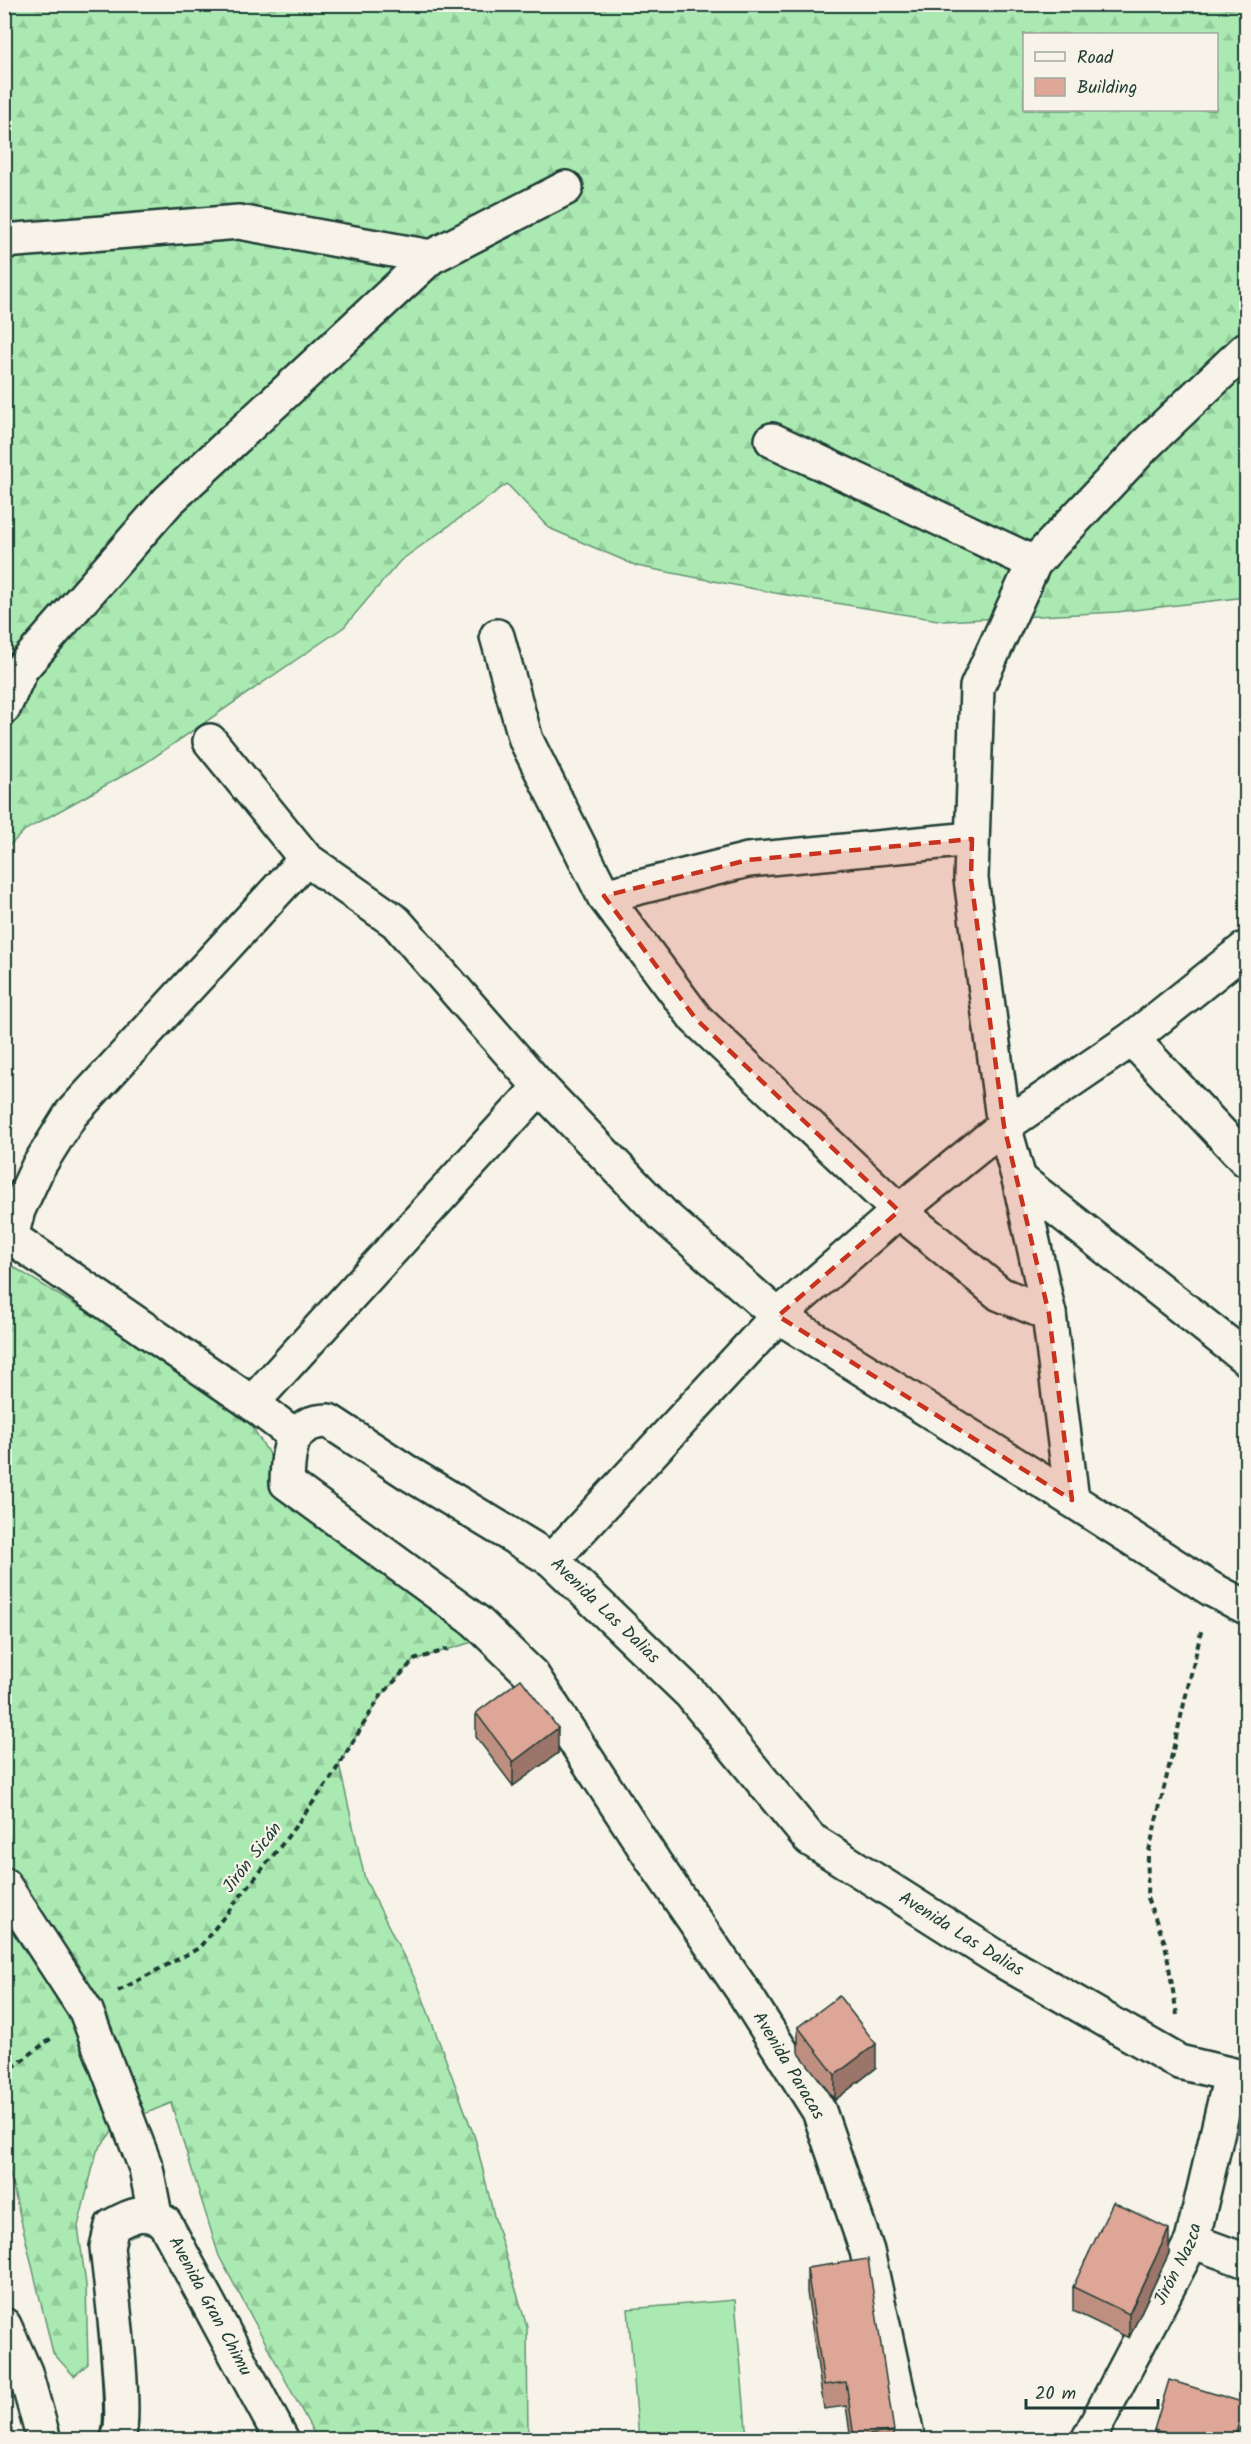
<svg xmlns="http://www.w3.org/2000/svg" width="1251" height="2444" viewBox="0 0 1251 2444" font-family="Kalam,sans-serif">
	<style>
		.forest { fill: url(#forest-firs); stroke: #649473; stroke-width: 1.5; fill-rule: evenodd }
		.garden { fill: #aaeab2; stroke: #649473; stroke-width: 1.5 }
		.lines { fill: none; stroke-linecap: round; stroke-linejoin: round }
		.minor-casing { stroke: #1f3d34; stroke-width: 38 }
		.path { stroke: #1f3d34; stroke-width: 4; stroke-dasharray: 6 4.5; stroke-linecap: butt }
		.minor { stroke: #f7f3e8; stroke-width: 33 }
		.wall { fill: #be8f81; stroke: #1f3d34; stroke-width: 1.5 }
		.shaded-wall { fill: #9b7469; stroke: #1f3d34; stroke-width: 1.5 }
		.building { fill: #dda696; stroke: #1f3d34; stroke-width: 1.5 }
		.marked { fill: #c8321e; fill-opacity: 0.2; stroke: #c8321e; stroke-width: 4.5; stroke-dasharray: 12 8; stroke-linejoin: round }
		.labels { text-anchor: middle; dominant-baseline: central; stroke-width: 4.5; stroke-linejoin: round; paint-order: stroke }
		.street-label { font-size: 18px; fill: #1f3d34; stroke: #f7f3e8 }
	</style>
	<defs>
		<pattern id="forest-firs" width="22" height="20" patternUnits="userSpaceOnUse" patternTransform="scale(1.5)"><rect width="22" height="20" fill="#aaeab2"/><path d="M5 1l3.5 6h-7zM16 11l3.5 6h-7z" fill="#92ca9a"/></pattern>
	</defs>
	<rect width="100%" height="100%" fill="#f7f3e8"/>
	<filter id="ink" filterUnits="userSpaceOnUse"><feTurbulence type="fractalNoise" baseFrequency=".0167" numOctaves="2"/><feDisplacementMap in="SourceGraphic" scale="12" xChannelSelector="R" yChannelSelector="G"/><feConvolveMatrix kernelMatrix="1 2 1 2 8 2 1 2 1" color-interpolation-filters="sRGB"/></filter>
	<g filter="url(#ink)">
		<path class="forest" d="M 5,5 L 1246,5 L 1246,597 L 1117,612 L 944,621 L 775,593 L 637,566 L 549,528 L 507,484 L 400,561 L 344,627 L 144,764 L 25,830 L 5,850 ZM 1024,34 L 1216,34 L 1216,110 L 1024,110 Z
			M 4,1261 L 80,1308 L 147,1335 L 222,1378 L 287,1483 L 492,1636 L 414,1660 L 380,1697 L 339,1764 L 365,1879 L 418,1985 L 475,2138 L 494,2216 L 527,2327 L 528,2439 L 317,2439 L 219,2256 L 171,2103 L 117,2125 L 97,2151 L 78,2226 L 86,2285 L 88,2364 L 74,2376 L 53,2353 L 9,2170 L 4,2165 Z"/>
		<path class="garden" d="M 735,2300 L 747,2439 L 639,2439 L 628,2309 Z"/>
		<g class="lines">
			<defs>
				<g id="minor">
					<path d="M 4,241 L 239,222 L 431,257"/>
					<path d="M 1246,349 L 1146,444 L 1034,563 L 977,687 L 971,879 L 1004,1126 L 1019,1179 L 1049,1314 L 1072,1500 L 1211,1589 L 1246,1607"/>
					<path d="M 772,440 L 1034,563"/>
					<path d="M 497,636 L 526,740 L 604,896 L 696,1019 L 899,1211 L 1000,1294 L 1049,1314"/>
					<path d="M 4,707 L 21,669 L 168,501 L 431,257 L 566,188"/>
					<path d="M 210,741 L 306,859 L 396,922 L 540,1087 L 664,1216 L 778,1316 L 1072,1500"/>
					<path d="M 604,896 L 748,860 L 972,839"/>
					<path d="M 1132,1039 L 1246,1160"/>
					<path d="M 1019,1179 L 1246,1358"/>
					<path d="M 4,1228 L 11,1237 L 252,1403 L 294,1435"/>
					<path d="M 11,1237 L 18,1210 L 38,1167 L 71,1114 L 306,859"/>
					<path d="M 252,1403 L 540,1087"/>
					<path d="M 552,1560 L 778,1316 L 899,1211 L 1004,1126 L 1132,1039 L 1246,948"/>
					<path d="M 4,1885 L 86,2011 L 146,2168 L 155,2215"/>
					<path d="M 1192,2241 L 1246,2261"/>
					<path d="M 4,2325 L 25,2372 L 44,2440"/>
					<path id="s1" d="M 117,2440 C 129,2422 110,2277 107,2247 L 112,2226 C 131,2215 146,2208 165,2223 L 282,2440"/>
					<path id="s2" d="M 908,2440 L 867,2251 L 819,2111 L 743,1991 L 654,1862 L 532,1675 L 476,1621 L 287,1483 C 288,1451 289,1421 329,1421 L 410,1474 L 552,1560 L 690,1693 L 810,1839 L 1001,1960 L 1179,2062 L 1246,2078"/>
					<path id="s3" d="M 1088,2440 L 1192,2241 L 1231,2075"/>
				</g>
			</defs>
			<use href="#minor" class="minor-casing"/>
			<path class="path" d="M 118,1991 L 199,1948 L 283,1843 L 331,1778 L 380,1697 L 414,1660 L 448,1649
				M 1177,2015 L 1165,1943 L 1147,1898 L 1148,1855 L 1202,1628
				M 4,2074 L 53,2037"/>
			<use href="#minor" class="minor"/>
		</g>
		<path class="wall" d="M 476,1713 L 558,1753 L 513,1786 L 476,1737 Z
			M 798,2027 L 876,2068 L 835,2100 L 798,2052 Z
			M 1169,2253 L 1129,2338 L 1073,2311 L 1073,2287 Z
			M 807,2268 L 894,2431 L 894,2439 L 851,2439 L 846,2406 L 824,2409 L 807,2292 Z
			M 1245,2428 L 1242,2439 L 1154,2439 L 1154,2430 Z"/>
		<path class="shaded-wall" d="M 558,1728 L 558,1753 L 513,1786 L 513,1762 Z
			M 876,2044 L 876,2068 L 835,2100 L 835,2075 Z
			M 1169,2229 L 1169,2253 L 1129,2338 L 1129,2314 Z
			M 1245,2403 L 1245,2428 L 1242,2439 L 1234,2439 Z"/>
		<path class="building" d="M 521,1679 L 558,1728 L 513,1762 L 476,1713 Z
			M 839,1996 L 876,2044 L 835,2075 L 798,2027 Z
			M 1113,2202 L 1169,2229 L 1129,2314 L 1073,2287 Z
			M 868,2259 L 894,2431 L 854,2437 L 846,2382 L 824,2385 L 807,2268 Z
			M 1169,2380 L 1245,2403 L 1234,2439 L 1187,2439 L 1154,2430 Z"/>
	</g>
	<path class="marked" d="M 972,839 L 971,879 L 1004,1126 L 1049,1314 L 1072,1500 L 778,1316 L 899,1211 L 696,1019 L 604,896 L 748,860 Z"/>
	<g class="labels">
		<g class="street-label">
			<text stroke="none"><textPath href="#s2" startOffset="1598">Avenida Las Dalias</textPath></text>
			<text transform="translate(253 1858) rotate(-52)">Jirón Sicán</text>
			<text stroke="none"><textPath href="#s2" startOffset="2084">Avenida Las Dalias</textPath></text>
			<text transform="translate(788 2066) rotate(59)">Avenida Paracas</text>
			<text stroke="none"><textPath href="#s3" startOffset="198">Jirón Nazca</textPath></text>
			<text stroke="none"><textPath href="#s1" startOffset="368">Avenida Gran Chimu</textPath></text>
		</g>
	</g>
	<rect width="1251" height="2444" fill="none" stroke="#f7f3e8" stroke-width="24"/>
	<rect x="12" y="12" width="1227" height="2420" fill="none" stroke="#1f3d34" stroke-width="2" filter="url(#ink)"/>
	<rect x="1023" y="33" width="195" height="78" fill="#f7f3e8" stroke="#a1aaa0" stroke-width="1.5"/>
	<rect x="1035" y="52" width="30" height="9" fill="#f7f3e8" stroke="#a1aaa0" stroke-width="1.5"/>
	<text x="1077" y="63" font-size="18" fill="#1f3d34">Road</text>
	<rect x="1035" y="78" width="30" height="18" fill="#dda696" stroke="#a1aaa0" stroke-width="1.5"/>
	<text x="1077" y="93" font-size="18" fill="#1f3d34">Building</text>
	<path d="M1026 2399v9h132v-9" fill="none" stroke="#1f3d34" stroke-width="3"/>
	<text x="1035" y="2399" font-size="18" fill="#1f3d34" stroke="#f7f3e8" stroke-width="4.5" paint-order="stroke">20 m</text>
</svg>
